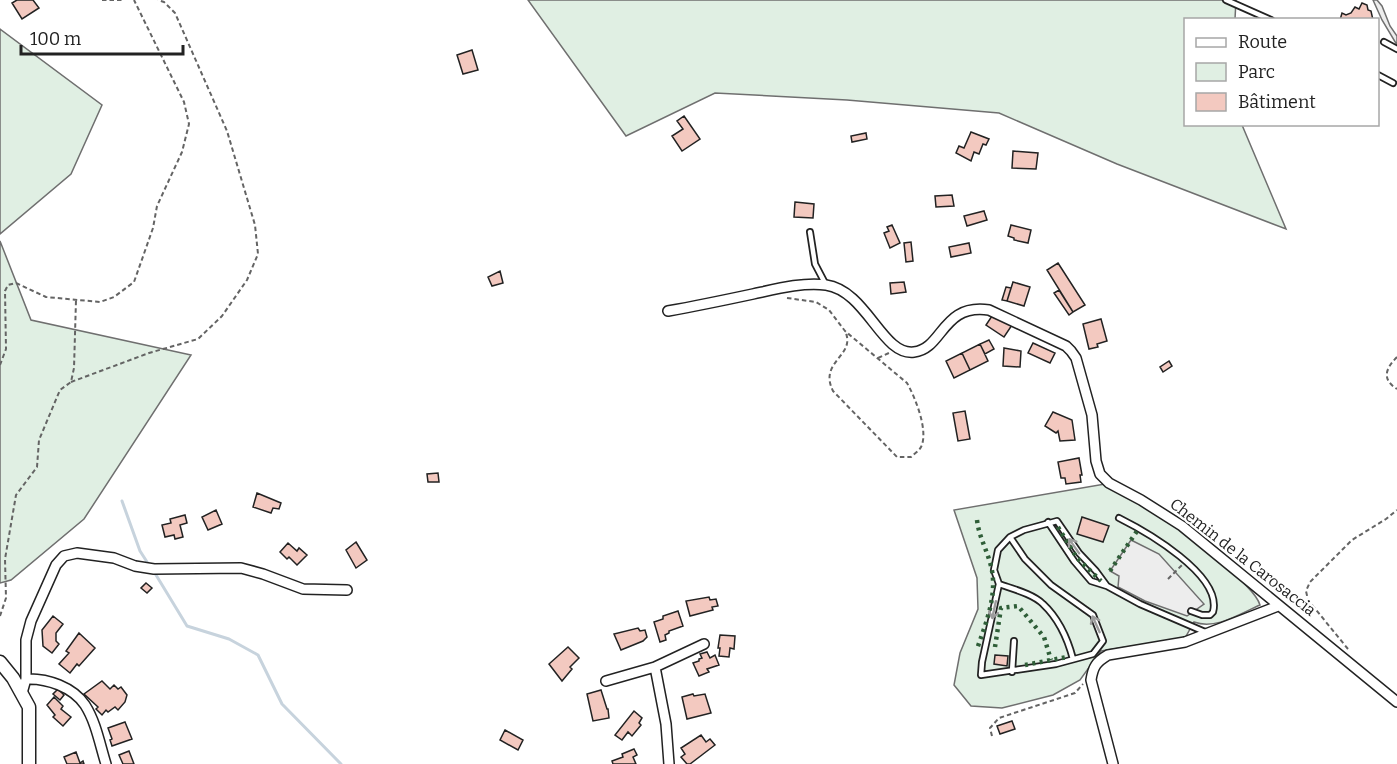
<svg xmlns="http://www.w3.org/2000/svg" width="1397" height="764" viewBox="0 0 1397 764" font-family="Bitter,serif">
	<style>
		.green { fill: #e0efe3; stroke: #6f6f6f; stroke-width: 1.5 }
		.parking { fill: #ededed; stroke: #6f6f6f; stroke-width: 1.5 }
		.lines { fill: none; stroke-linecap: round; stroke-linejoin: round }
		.stream { stroke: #c7d3dd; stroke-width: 3 }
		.building { fill: #f3c9c0; stroke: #222; stroke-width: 1.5 }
		.service-casing { stroke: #222; stroke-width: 8 }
		.minor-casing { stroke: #222; stroke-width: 12 }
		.tertiary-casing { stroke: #222; stroke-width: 15 }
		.path { stroke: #646464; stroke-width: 2; stroke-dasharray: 4.5 3; stroke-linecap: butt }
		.service { stroke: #fff; stroke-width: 4.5 }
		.minor { stroke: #fff; stroke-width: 9 }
		.tertiary { stroke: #fff; stroke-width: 12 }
		.hedge { stroke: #2f5e38; stroke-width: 4.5; stroke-dasharray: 3 4.5; stroke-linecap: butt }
		.oneway { stroke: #9c9c9c }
		.labels { text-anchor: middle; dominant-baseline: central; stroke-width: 4.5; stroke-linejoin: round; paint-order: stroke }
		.street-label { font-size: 16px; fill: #222; stroke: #fff }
	</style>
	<rect width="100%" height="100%" fill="#fff"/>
	<path class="green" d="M 528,0 L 1236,0 L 1235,19 L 1186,20 L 1186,124 L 1242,125 L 1286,229 L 1117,164 L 999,113 L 847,100 L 715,93 L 626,136 Z
		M 0,29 L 102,105 L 71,174 L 0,234 Z
		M 0,241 L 31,320 L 191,355 L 84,519 L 11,580 L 0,583 Z
		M 1105,484 C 1154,511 1202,541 1241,580 C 1248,588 1257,595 1260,605 C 1239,614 1216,630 1194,622 L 1185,638 L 1101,651 L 1080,680 L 1053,695 L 1002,708 L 971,706 L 954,685 L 960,653 L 978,609 L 977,578 L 954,510 Z"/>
	<path class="parking" d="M 1373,0 L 1377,0 L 1382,6 L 1390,26 L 1397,36 L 1397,45 L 1382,20 Z
		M 1131,540 L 1159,554 L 1204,604 L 1187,616 L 1145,601 L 1118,587 L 1119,576 L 1110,571 Z"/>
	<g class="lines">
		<path class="stream" d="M 122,501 L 140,551 L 149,565
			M 153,570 L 187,626 L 229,639 L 258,655 L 282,704 L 341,764"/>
	</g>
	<path class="building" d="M 17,0 L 33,0 L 39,8 L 22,19 L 12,3 Z
		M 1362,3 L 1367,5 L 1368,10 L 1371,11 L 1373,20 L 1340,20 L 1342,13 L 1346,15 L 1351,13 L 1355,7 L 1359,9 Z
		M 472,50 L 478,70 L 463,74 L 457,55 Z
		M 684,116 L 700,139 L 682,151 L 672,136 L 683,129 L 677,121 Z
		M 971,132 L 989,139 L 986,145 L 983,144 L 979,154 L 974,152 L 971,161 L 956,153 L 959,146 L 964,148 Z
		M 866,133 L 867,139 L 852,142 L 851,136 Z
		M 1013,151 L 1038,153 L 1036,169 L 1012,168 Z
		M 952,195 L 954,206 L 936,207 L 935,196 Z
		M 795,202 L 814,204 L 813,218 L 794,217 Z
		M 984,211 L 987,220 L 967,226 L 964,216 Z
		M 892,225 L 900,243 L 890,248 L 884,233 L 889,231 L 887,227 Z
		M 1011,225 L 1031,230 L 1028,243 L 1014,240 L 1014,238 L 1008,236 Z
		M 911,242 L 913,261 L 906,262 L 904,243 Z
		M 969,243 L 971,253 L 951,257 L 949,247 Z
		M 1058,263 L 1085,305 L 1073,312 L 1047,270 Z
		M 500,271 L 503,283 L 492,286 L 488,277 Z
		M 904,282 L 906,292 L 891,294 L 890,283 Z
		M 1013,282 L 1030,287 L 1024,306 L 1007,301 Z
		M 1006,287 L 1011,288 L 1007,301 L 1002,300 Z
		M 1059,290 L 1073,312 L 1069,315 L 1054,293 Z
		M 992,316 L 1012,325 L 1004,337 L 986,325 Z
		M 1101,319 L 1107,341 L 1097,344 L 1098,347 L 1089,349 L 1083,324 Z
		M 989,340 L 994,349 L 985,354 L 980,344 Z
		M 1033,343 L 1055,353 L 1050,363 L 1028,353 Z
		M 980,344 L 988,361 L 970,370 L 962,353 Z
		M 1004,348 L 1021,351 L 1020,367 L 1003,366 Z
		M 962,353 L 970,370 L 954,378 L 946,361 Z
		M 1169,361 L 1172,366 L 1163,372 L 1160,367 Z
		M 965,411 L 970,439 L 958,441 L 953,413 Z
		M 1053,412 L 1072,420 L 1075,440 L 1060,441 L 1058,431 L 1056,433 L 1045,426 Z
		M 1079,458 L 1082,475 L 1080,475 L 1081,482 L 1066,484 L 1065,478 L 1061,478 L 1058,462 Z
		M 438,473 L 439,482 L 428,482 L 427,474 Z
		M 257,493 L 281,503 L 279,509 L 273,508 L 271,513 L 253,507 Z
		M 216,510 L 222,524 L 208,530 L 202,517 Z
		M 185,515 L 187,523 L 180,525 L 183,537 L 175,539 L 174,535 L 165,537 L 162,525 L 171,523 L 170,519 Z
		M 1082,517 L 1109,526 L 1103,542 L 1077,534 Z
		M 356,542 L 367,560 L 356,568 L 346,550 Z
		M 288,543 L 297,551 L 299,548 L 307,555 L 297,565 L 289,557 L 287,559 L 280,552 Z
		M 146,583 L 152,588 L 147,593 L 141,588 Z
		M 709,597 L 710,600 L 716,599 L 718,606 L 712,607 L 713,610 L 690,616 L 686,601 Z
		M 678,611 L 683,626 L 669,631 L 669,633 L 665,635 L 666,640 L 660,642 L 654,622 L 663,619 L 663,616 Z
		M 53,616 L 63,624 L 56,633 L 56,641 L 59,644 L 52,653 L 43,646 L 42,630 Z
		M 638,628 L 640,631 L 645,630 L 647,637 L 643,641 L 621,650 L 614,634 Z
		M 79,633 L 95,648 L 79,666 L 77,664 L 70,673 L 59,664 L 69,653 L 66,651 Z
		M 720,635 L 735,636 L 734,649 L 730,648 L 729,657 L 719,656 L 720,648 L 718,648 Z
		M 568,647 L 579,658 L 570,667 L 572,669 L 562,681 L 549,664 Z
		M 707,652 L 710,658 L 715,655 L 719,665 L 707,669 L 709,672 L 699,676 L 693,663 L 699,661 L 699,659 L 702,658 L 700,654 Z
		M 995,655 L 1008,656 L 1007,666 L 994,664 Z
		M 102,681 L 110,689 L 114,685 L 118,689 L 121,687 L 127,695 L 125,702 L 118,710 L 115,707 L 108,712 L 106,710 L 102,715 L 96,709 L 98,707 L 84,694 Z
		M 58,689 L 64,695 L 60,700 L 53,694 Z
		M 601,690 L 607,709 L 608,709 L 609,718 L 593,721 L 587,694 Z
		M 693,694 L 694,696 L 705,694 L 711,713 L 687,719 L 682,697 Z
		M 54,697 L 63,706 L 61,709 L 71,717 L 63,726 L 53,717 L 55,715 L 47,705 Z
		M 634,711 L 642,718 L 639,723 L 641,725 L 632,736 L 628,732 L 622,740 L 615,735 Z
		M 1012,721 L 1015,729 L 1000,734 L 997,726 Z
		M 125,722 L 132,739 L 112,746 L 110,740 L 112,739 L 108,728 Z
		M 505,730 L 523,740 L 518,750 L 500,740 Z
		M 701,735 L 706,742 L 710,739 L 715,745 L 690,764 L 687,764 L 681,757 L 685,754 L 681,748 Z
		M 634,749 L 637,755 L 633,757 L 636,764 L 613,764 L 612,761 L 623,757 L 622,754 Z
		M 129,751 L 134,764 L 123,764 L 119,755 Z
		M 76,752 L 80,763 L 83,761 L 84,764 L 67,764 L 64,757 Z"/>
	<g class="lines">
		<defs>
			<path id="service" d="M 1226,0 L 1271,20
				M 1384,42 L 1397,49
				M 1378,75 L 1393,83
				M 810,232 L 815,264 L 826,285
				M 1119,518 C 1145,531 1223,575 1213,612 L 1210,615 L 1202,615 L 1191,611
				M 1010,537 L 1025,559 L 1051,585 L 1093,615 L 1103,641 L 1093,654 L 1056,664 L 981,675 L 982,662 L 999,584 L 994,570 L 998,550 L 1010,537 L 1024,530 L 1057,521 L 1079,553 L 1096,571 L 1107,586 L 1091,581 L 1074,561 L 1048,522
				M 999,584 C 1013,589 1033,594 1043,604 C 1058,618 1068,640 1073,659
				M 1107,586 L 1140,604 L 1205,632
				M 1012,672 L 1014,641"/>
			<path id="minor" d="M 668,311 C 696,306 725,300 753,294 C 776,289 802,282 826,285 C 867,291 882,356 914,352 C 943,349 942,303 989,310 L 1066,346 L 1071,351 L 1076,358 L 1092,415 L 1096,461 L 1100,474 L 1109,483 L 1141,500 L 1182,526 L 1397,702
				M 655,667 L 704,644
				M 26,679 C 47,678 73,687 85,705 C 96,722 100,745 106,764
				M 606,681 L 655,667 L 666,724 L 669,764
				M 22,693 L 26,679 L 26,640 L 31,621 L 56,565 L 64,556 L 77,553 L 114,558 L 135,566 L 154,569 L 241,568 L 263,574 L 303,589 L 347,590
				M 1113,764 L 1091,680 C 1093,667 1096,662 1108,655 L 1185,642 L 1278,606"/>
			<path id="tertiary" d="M 0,662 L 13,678 L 29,707 L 29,764"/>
		</defs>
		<use href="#service" class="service-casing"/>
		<use href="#minor" class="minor-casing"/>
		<use href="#tertiary" class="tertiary-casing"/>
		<path class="path" d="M 102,0 L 124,0
			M 787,298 L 816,302 L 829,310 L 845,331 L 907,383 C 915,397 929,431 921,447 C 919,451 914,454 911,457 L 897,457 L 833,391 C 818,361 857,356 845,331
			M 1397,357 C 1386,368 1381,379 1397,389
			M 878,358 L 889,353
			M 0,365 L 6,349 L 5,291 L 8,285 L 16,283 L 46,297 L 100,302 L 114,297 L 134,282 L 153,228 L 157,206 L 182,152 L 189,124 L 184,102 L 134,0
			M 71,382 L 149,353 L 198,339 L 222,316 L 247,280 L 258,254 L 255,225 L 227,131 L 175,13 L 164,2 L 158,0
			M 1168,579 L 1182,565
			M 0,616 L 6,598 L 5,559 L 16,495 L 37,467 L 39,440 L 60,390 L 71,382 L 74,368 L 76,300
			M 1348,649 L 1308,600 L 1306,591 L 1310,582 L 1352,540 L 1386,519 L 1397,510
			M 992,736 L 990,728 L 999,718 L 1075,693 L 1083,684"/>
		<use href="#service" class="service"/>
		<use href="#minor" class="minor"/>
		<use href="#tertiary" class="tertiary"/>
		<path class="hedge" d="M 977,520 C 979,537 987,550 991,566 C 998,594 986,623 977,649
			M 1058,527 L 1077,558 L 1101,581
			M 1110,571 L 1137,531
			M 995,647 L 1001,608 L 1018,606 L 1044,637 L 1051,660
			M 1025,665 L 1067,657"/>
	</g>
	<defs><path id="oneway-shaft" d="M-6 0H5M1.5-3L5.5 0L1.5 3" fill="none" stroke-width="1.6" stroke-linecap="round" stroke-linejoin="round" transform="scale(1.5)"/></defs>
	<g class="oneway">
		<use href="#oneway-shaft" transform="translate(1074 546) rotate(-125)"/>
		<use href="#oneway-shaft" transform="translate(994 610) rotate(102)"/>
		<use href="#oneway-shaft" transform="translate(1096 624) rotate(-114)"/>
	</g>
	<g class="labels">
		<g class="street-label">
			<text transform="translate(1243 557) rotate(38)">Chemin de la Carosaccia</text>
		</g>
	</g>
	<rect x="1184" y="18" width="195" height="108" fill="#ffffff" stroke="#a7a7a7" stroke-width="1.5"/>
	<rect x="1196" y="38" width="30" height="9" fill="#ffffff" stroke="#a7a7a7" stroke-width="1.5"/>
	<text x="1238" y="48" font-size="18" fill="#222222">Route</text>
	<rect x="1196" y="63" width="30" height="18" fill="#e0efe3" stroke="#a7a7a7" stroke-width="1.5"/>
	<text x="1238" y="78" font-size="18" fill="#222222">Parc</text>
	<rect x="1196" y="93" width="30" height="18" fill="#f3c9c0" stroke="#a7a7a7" stroke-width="1.5"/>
	<text x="1238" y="108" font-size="18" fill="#222222">Bâtiment</text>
	<path d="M21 45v9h162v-9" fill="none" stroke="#222222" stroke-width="3"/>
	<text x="30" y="45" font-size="18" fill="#222222" stroke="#ffffff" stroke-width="4.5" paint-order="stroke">100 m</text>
</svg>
